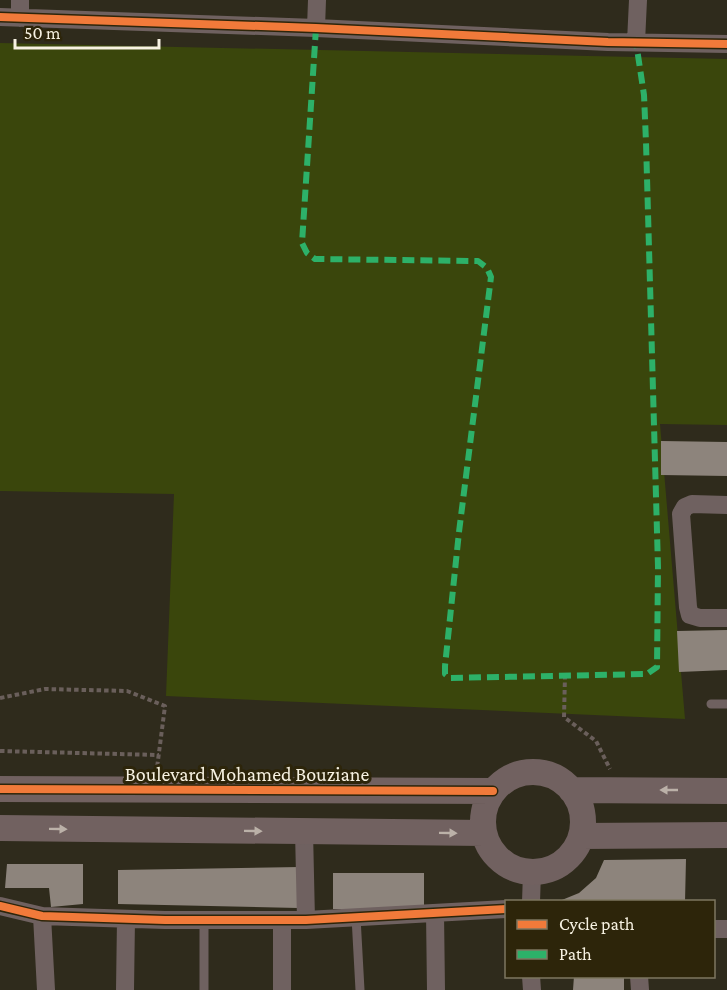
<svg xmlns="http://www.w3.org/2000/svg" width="727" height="990" viewBox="0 0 727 990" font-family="'Crimson Pro',serif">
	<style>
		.green { fill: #3a460c }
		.building { fill: #8d847c }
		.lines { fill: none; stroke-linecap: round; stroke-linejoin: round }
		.path { stroke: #6a5f5b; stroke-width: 4; stroke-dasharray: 4.5 3; stroke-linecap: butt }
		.lane { stroke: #6f6160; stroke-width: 9 }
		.street { stroke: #6f6160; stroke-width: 18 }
		.secondary { stroke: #716160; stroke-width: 26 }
		.quiet { stroke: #2db169; stroke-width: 6; stroke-dasharray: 12 6; stroke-linecap: butt }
		.cycleway-casing { stroke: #2d250a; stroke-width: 11 }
		.cycleway { stroke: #f17a3a; stroke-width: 8 }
		.oneway { fill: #bbb1a8 }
		.labels { text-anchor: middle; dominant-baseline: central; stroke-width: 6; stroke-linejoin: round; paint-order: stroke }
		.street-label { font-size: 20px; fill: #f7f2e2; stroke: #2d250a }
	</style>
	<rect width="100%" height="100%" fill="#2f2b1c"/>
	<path class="green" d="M 0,43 L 727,59 L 727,425 L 660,424 L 685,719 L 166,696 L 174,494 L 0,491 Z"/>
	<path class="building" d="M 661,441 L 727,442 L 727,476 L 661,475 Z
		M 727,630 L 727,670 L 679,672 L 677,631 Z
		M 686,859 L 685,902 L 557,902 L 579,893 L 596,878 L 604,860 Z
		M 7,864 L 83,864 L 83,904 L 51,907 L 49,888 L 5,888 Z
		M 300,867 L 298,908 L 118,904 L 118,870 Z
		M 333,873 L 424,873 L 424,909 L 333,909 Z
		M 574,976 L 624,976 L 624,990 L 573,990 Z"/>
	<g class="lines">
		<path class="path" d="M 565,675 L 564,717 L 596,741 L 610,769
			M 0,698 L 45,689 L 127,691 L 165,706 L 157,768
			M 0,751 L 159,755"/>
		<path class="lane" d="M 711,704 L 727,704
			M 356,917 L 360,990
			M 204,990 L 204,920"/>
		<path class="street" d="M 0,17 L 316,28 L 608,42 L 727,44
			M 20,18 L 20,0
			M 316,28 L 317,0
			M 636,42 L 638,0
			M 727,505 L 692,504 L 685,507 L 681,514 L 688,607 L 690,615 L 700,618 L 727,618
			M 304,831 L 306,920
			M 531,902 L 532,872
			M 0,906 L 42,916 L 165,920 L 306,920 L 506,909
			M 435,913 L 436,990
			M 42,916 L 46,990
			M 714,929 L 727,929
			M 531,976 L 532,990
			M 639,976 L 640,990
			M 125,990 L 126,919
			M 282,990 L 282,920"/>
		<path class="secondary" d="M483 822a50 50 0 1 1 100 0a50 50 0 1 1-100 0Z
			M 0,789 L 493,791
			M 571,790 L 727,791
			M 0,828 L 484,833
			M 581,836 L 727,835"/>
		<path class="quiet" d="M 316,28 L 302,243 L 307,253 L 315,259 L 478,261 L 487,268 L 491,277 L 459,532 L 445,666 L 445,674 L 450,678 L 647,674 L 657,667 L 658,567 L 646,142 L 644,95 L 636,42"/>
		<defs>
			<path id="cycleway" d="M 0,17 L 316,28 L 608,42 L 727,44
				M 0,789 L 493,791
				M 0,906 L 42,916 L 165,920 L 306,920 L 506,909"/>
		</defs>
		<use href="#cycleway" class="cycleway-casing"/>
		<use href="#cycleway" class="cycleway"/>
	</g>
	<defs><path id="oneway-solid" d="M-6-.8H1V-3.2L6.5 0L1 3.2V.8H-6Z" transform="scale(1.5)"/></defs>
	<g class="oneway">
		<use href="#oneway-solid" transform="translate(669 790) rotate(-180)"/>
		<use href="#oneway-solid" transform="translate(58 829) rotate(1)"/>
		<use href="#oneway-solid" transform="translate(253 831) rotate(1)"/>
		<use href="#oneway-solid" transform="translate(448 833) rotate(1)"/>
	</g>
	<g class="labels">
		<g class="street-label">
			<text x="247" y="774">Boulevard Mohamed Bouziane</text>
		</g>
	</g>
	<rect x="505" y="900" width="210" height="78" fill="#2d250a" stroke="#7e7760" stroke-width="1.5"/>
	<rect x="517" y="920" width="30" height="9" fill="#f17a3a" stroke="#7e7760" stroke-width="1.5"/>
	<text x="559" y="930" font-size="18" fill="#f7f2e2">Cycle path</text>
	<rect x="517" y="950" width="30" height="9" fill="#2db169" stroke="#7e7760" stroke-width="1.5"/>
	<text x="559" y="960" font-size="18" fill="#f7f2e2">Path</text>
	<path d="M15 39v9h144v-9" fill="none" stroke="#f7f2e2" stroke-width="3"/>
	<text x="24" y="39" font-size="18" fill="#f7f2e2" stroke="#2d250a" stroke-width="4.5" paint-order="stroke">50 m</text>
</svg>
